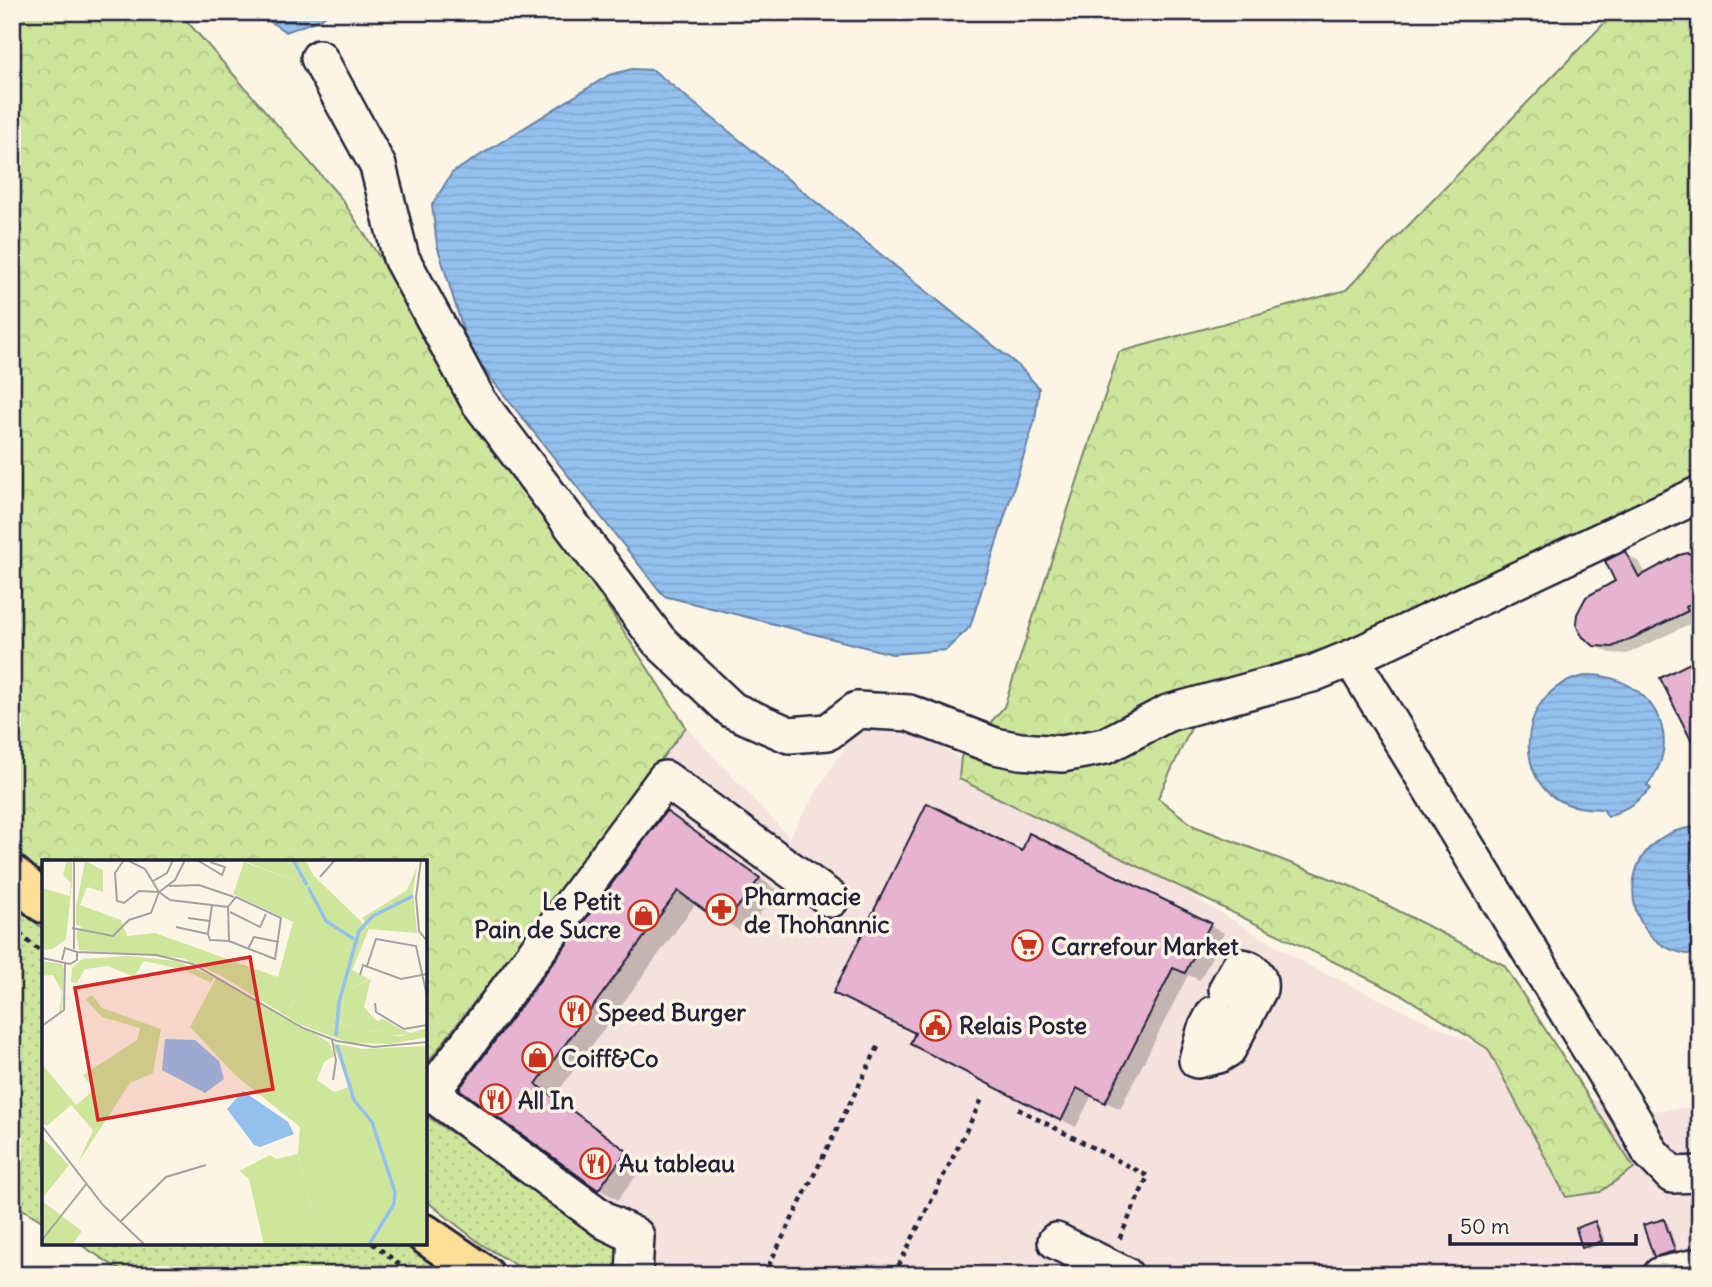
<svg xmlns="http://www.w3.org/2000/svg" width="1712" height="1287" viewBox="0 0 1712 1287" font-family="Delius,sans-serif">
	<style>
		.built { fill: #f5e2df }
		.grass { fill: url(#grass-dots); stroke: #78846b; stroke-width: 2 }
		.forest { fill: url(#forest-crowns); stroke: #78846b; stroke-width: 2 }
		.water { fill: url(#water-rules); stroke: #6681a6; stroke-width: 2 }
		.shadow { fill: #0003 }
		.building { fill: #e6b4d1; stroke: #22223b; stroke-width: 2 }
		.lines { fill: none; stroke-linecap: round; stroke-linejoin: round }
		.minor-casing { stroke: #22223b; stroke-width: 40 }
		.major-casing { stroke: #22223b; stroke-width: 44 }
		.path { stroke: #22223b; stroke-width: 4.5; stroke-dasharray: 5 5; stroke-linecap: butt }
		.minor { stroke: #fcf5e5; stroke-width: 35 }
		.major { stroke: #fcde96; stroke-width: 38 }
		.labels { text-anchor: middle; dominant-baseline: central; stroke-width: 7; stroke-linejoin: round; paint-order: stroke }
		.poi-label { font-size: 24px; font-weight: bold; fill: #22223b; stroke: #fcf5e5; text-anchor: start }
		.inset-river { fill: none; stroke: #93c0ed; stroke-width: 3.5 }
		.inset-road { fill: none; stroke: #a5a1a1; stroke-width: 2 }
		.view { fill: #d62828; fill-opacity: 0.15; stroke: #d62828; stroke-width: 3.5 }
		.inset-edge { fill: none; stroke: #22223b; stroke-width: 3.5 }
	</style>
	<defs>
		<pattern id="grass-dots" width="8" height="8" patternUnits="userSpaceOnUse" patternTransform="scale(1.75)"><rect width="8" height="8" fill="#cee69b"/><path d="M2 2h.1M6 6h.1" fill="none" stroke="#b1c586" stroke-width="1.8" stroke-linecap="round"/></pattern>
		<pattern id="forest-crowns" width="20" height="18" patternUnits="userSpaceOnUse" patternTransform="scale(1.75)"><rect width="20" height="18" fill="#cee69b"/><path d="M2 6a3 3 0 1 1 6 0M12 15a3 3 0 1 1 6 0" fill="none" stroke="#b1c586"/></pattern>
		<pattern id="water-rules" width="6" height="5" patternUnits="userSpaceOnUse" patternTransform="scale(1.75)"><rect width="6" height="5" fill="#93c0ed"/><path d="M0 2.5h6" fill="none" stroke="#7ea5cc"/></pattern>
	</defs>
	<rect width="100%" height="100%" fill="#fcf5e5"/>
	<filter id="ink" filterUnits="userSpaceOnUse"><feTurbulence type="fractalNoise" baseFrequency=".0143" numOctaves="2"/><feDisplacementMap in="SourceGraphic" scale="14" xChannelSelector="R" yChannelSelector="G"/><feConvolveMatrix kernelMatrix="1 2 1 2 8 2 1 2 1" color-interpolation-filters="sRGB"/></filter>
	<g filter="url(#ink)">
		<path class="built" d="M 863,716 L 943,748 L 1310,966 L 1622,1114 L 1700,1106 L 1700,1275 L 541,1275 L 425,1196 L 425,1066 L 686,727 L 789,837 Z"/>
		<path class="grass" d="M 12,902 L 44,930 L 44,1222 L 12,1203 Z
			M 425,1115 L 611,1238 L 642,1253 L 638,1275 L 532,1275 L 481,1244 L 425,1200 Z
			M 78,1243 L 407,1243 L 447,1275 L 128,1275 Z"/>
		<path class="forest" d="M 12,12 L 179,12 L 341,198 L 686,727 L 425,1066 L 425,862 L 44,862 L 44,879 L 12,852 Z
			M 1615,12 L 1700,12 L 1700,285 L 1696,287 L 1700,294 L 1700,480 L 1667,492 L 1338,644 L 1211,686 L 1158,798 L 1194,826 L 1350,886 L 1504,965 L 1634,1168 L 1600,1192 L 1566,1197 L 1488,1049 L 1402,995 L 959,779 L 961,757 L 1004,707 L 1119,352 L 1346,290 Z"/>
		<path class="water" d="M 255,12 L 329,12 L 321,19 L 286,32 Z
			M 632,69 L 653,70 L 1020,367 L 1039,388 L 1035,420 L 970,627 L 946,650 L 892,654 L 664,596 L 470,352 L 437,245 L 432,205 L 452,173 L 609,75 Z
			M 1590,675 C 1648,676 1688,736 1647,785 L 1651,789 L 1632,805 L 1608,817 L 1603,809 C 1588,809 1574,808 1560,801 C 1523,782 1519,725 1547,696 C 1559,683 1573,678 1590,675 Z
			M 1700,827 L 1700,955 C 1614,955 1608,830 1700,827 Z"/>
		<path class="shadow" d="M 1625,553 L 1639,562 L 1647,575 L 1700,558 L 1700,619 L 1627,654 L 1610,653 L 1595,645 Z
			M 667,813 L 686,825 L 778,891 L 744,934 L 697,902 L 554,1097 L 645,1164 L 618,1200 L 599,1189 L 462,1088 Z
			M 1023,854 L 1210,925 L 1224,933 L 1200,980 L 1188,975 L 1120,1109 L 1092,1095 L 1076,1127 L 926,1052 Z
			M 1664,1221 L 1668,1223 L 1678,1253 L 1660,1258 L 1656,1255 Z
			M 1595,1223 L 1599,1226 L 1606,1243 L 1588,1249 L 1584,1246 Z"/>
		<path class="building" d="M 1625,551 L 1639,577 L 1679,555 L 1688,553 L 1700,556 L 1700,599 L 1686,607 L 1688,611 L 1639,635 L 1612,647 L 1594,646 L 1583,637 L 1579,631 L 1576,624 L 1577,614 L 1586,597 L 1615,581 L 1605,561 Z
			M 1700,658 L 1700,758 L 1660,678 Z
			M 927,803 L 1022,851 L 1029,833 L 1211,923 L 1185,973 L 1173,968 L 1105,1103 L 1077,1088 L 1061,1121 L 910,1044 L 915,1033 L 833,993 Z
			M 666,811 L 760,878 L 724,925 L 678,891 L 536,1084 L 627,1151 L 598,1190 L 459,1089 Z
			M 1664,1219 L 1675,1251 L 1654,1257 L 1643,1225 Z
			M 1595,1221 L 1602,1241 L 1582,1248 L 1576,1228 Z"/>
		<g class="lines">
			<defs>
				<path id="minor" d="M 319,58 L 378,166 L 401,258 L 479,402 L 659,641 L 732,710 L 789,735 L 828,732 L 857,710 L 909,713 L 995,746 L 1020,751 L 1062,754 L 1105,746 L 1168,713 L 1312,674 L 1351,658 L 1700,494
					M 1351,658 L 1634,1121 L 1650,1152 L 1672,1175 L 1700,1174
					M 1214,1014 L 1205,1031 L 1197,1060 L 1218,1055 L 1228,1049 L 1259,989 C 1261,976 1252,967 1239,967 L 1227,989
					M 1056,1241 L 1125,1275
					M 634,1275 L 636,1236 L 607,1222 L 431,1093 L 665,779 L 831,899
					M 1661,1275 L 1700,1266"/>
				<path id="major" d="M 12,875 L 44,903
					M 425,1234 L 484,1275"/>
			</defs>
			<use href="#minor" class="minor-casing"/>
			<use href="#major" class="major-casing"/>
			<path class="path" d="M 12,927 L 44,955
				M 1018,1109 L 1148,1176 L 1118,1242
				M 372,1243 L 413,1275
				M 764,1275 L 879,1045
				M 894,1275 L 983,1097"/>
			<use href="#minor" class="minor"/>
			<use href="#major" class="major"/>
		</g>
	</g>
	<defs>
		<symbol id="pharmacy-ring" viewBox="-11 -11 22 22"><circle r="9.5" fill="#fcf5e5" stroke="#c8321e" stroke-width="1.5"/><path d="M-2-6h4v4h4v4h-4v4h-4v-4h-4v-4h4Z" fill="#c8321e"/></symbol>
		<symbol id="shop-ring" viewBox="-11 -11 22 22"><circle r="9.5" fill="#fcf5e5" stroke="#c8321e" stroke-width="1.5"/><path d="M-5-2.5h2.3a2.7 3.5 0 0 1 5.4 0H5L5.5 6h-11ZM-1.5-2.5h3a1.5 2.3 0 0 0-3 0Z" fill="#c8321e"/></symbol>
		<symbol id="supermarket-ring" viewBox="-11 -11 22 22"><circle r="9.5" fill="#fcf5e5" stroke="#c8321e" stroke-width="1.5"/><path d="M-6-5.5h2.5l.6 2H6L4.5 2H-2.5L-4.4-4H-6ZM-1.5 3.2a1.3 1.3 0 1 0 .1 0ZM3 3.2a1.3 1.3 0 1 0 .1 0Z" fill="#c8321e"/></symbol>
		<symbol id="restaurant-ring" viewBox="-11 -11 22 22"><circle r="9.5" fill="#fcf5e5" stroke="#c8321e" stroke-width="1.5"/><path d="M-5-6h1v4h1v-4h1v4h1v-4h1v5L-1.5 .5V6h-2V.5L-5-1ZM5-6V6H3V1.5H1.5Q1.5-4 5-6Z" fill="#c8321e"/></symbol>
		<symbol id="civic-ring" viewBox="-11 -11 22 22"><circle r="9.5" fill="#fcf5e5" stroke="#c8321e" stroke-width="1.5"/><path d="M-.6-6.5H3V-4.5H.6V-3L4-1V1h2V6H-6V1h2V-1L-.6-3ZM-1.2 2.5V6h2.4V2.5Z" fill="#c8321e"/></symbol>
	</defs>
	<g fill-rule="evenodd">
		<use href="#pharmacy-ring" x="704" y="892" width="35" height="35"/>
		<use href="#shop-ring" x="626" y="898" width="35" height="35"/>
		<use href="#supermarket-ring" x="1010" y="928" width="35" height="35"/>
		<use href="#restaurant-ring" x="558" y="994" width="35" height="35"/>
		<use href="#civic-ring" x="918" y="1008" width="35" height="35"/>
		<use href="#shop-ring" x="520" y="1040" width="35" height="35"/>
		<use href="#restaurant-ring" x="478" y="1082" width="35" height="35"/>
		<use href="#restaurant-ring" x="578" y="1146" width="35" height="35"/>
	</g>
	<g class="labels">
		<g class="poi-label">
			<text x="744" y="896">Pharmacie<tspan x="744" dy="28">de Thohannic</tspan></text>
			<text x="621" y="901" text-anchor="end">Le Petit<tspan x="621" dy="28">Pain de Sucre</tspan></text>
			<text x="1051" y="946">Carrefour Market</text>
			<text x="598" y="1012">Speed Burger</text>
			<text x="959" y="1025">Relais Poste</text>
			<text x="561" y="1058">Coiff&amp;Co</text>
			<text x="518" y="1100">All In</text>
			<text x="619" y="1163">Au tableau</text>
		</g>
	</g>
	<g transform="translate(42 860)">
		<rect width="385" height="385" fill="#fcf5e5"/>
		<path d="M 25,0 L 30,3 L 30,23 L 24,79 L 11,89 L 0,90 L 0,28 L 28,36 L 29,23 L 21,15 ZM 43,1 L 61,10 L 61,32 L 45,27 L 38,45 L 79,60 L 85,76 L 113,73 L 236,117 L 251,62 L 191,34 L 202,2 L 256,22 L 248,40 L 257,61 L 285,89 L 265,123 L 243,113 L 240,118 L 261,129 L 247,149 L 280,170 L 360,176 L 385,168 L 385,177 L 349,184 L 308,183 L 259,165 L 178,115 L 140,98 L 37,90 L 34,72 L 40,68 L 34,64 L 34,47 ZM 375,7 L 371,31 L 375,73 L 327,69 L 320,58 L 365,30 ZM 86,96 L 135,101 L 172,117 L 169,123 L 143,110 L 102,101 L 92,117 L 66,106 L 43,109 L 35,123 L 29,122 L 30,108 L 40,99 ZM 0,101 L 20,104 L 22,110 L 20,150 L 16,155 L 0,164 L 17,154 L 20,132 L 11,115 L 0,116 ZM 329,119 L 322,147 L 331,157 L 309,166 L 299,165 L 302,141 L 311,127 ZM 341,159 L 357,168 L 328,172 L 324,166 ZM 385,186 L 385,262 L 355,221 ZM 0,277 L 27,305 L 0,339 ZM 256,294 L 271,355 L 285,385 L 222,385 L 207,319 L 197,311 L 228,295 L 234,299 ZM 385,295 L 385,385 L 329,385 ZM 0,341 L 40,371 L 30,385 L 0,385 Z" fill="#cee69b"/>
		<path d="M 199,0 L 264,0 L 271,15 L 327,69 L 310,110 L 327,119 L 311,127 L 302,141 L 299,165 L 309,166 L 331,157 L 336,162 L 325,166 L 328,172 L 357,168 L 370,174 L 307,178 L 280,170 L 247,150 L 260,129 L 240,118 L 243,113 L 265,123 L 284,89 L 257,61 L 247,40 L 256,22 ZM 174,118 L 287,182 L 292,196 L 282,202 L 275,220 L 292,232 L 307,227 L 291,183 L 321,189 L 385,186 L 355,221 L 385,262 L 385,295 L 329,385 L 285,385 L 271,355 L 256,294 L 258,267 L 193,215 L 148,167 ZM 50,135 L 60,148 L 119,169 L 111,213 L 88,223 L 36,303 L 51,270 L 29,245 L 5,266 L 0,263 L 0,204 L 34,245 L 52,230 L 41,215 L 95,180 L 98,168 L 60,157 L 43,139 Z" fill="#cee69b"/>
		<path d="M 123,179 L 153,180 L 177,201 L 182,219 L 163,233 L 120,210 ZM 201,231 L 246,262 L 252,274 L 218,287 L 212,285 L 185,249 Z" fill="#93c0ed"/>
		<path class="inset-river" d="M 251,0 L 265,25M 266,27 L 284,61 L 312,79M 294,176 L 297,142 L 317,71 L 331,56 L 371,36M 295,185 L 312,240 L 330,262 L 353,332 L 352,344 L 327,385"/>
		<path class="inset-road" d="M 82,0 L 73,13 L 75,41 L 82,43 L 97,31 L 117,32M 85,0 L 103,9 L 117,32 L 133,20 L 143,0M 155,0 L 180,15 L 183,7 L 168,2M 379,0 L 374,37 L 377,71 L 385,81M 278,17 L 293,0M 111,21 L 125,13 L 131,0M 127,26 L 157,25 L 192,37M 117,32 L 128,40 L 186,47 L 187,81 L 233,99 L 239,58 L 194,37 L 186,47M 188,52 L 218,67 L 224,54M 146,58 L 168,61M 134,67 L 166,74 L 170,45M 30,68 L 71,76 L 87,60 L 109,53 L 117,32M 166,74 L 168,80 L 187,81M 32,89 L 32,0M 206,89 L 212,77 L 237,82M 35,92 L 114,95 L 151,104 L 261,168 L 295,181 L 332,187 L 385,182M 0,98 L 28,104 L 35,100 L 35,92 L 23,88 L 20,100M 325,106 L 334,79 L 374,86 L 385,136M 318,115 L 321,105 L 359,119 L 385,114M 333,143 L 334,152 L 362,169 L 385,165M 0,166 L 22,150 L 23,103M 290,180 L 294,200 L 291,220M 0,266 L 61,345 L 103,385M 79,361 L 124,317 L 164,305M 0,380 L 45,323"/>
		<path class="view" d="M 208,97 L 231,229 L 56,260 L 33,128 Z"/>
		<rect width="385" height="385" class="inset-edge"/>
	</g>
	<rect width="1712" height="1287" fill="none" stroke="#fcf5e5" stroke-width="42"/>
	<rect x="21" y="21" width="1670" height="1245" fill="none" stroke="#22223b" stroke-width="2.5" filter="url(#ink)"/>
	<path d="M1450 1234v10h186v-10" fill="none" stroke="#22223b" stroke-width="3.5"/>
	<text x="1460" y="1234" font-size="21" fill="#22223b" stroke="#fcf5e5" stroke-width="5" paint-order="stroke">50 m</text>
</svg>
